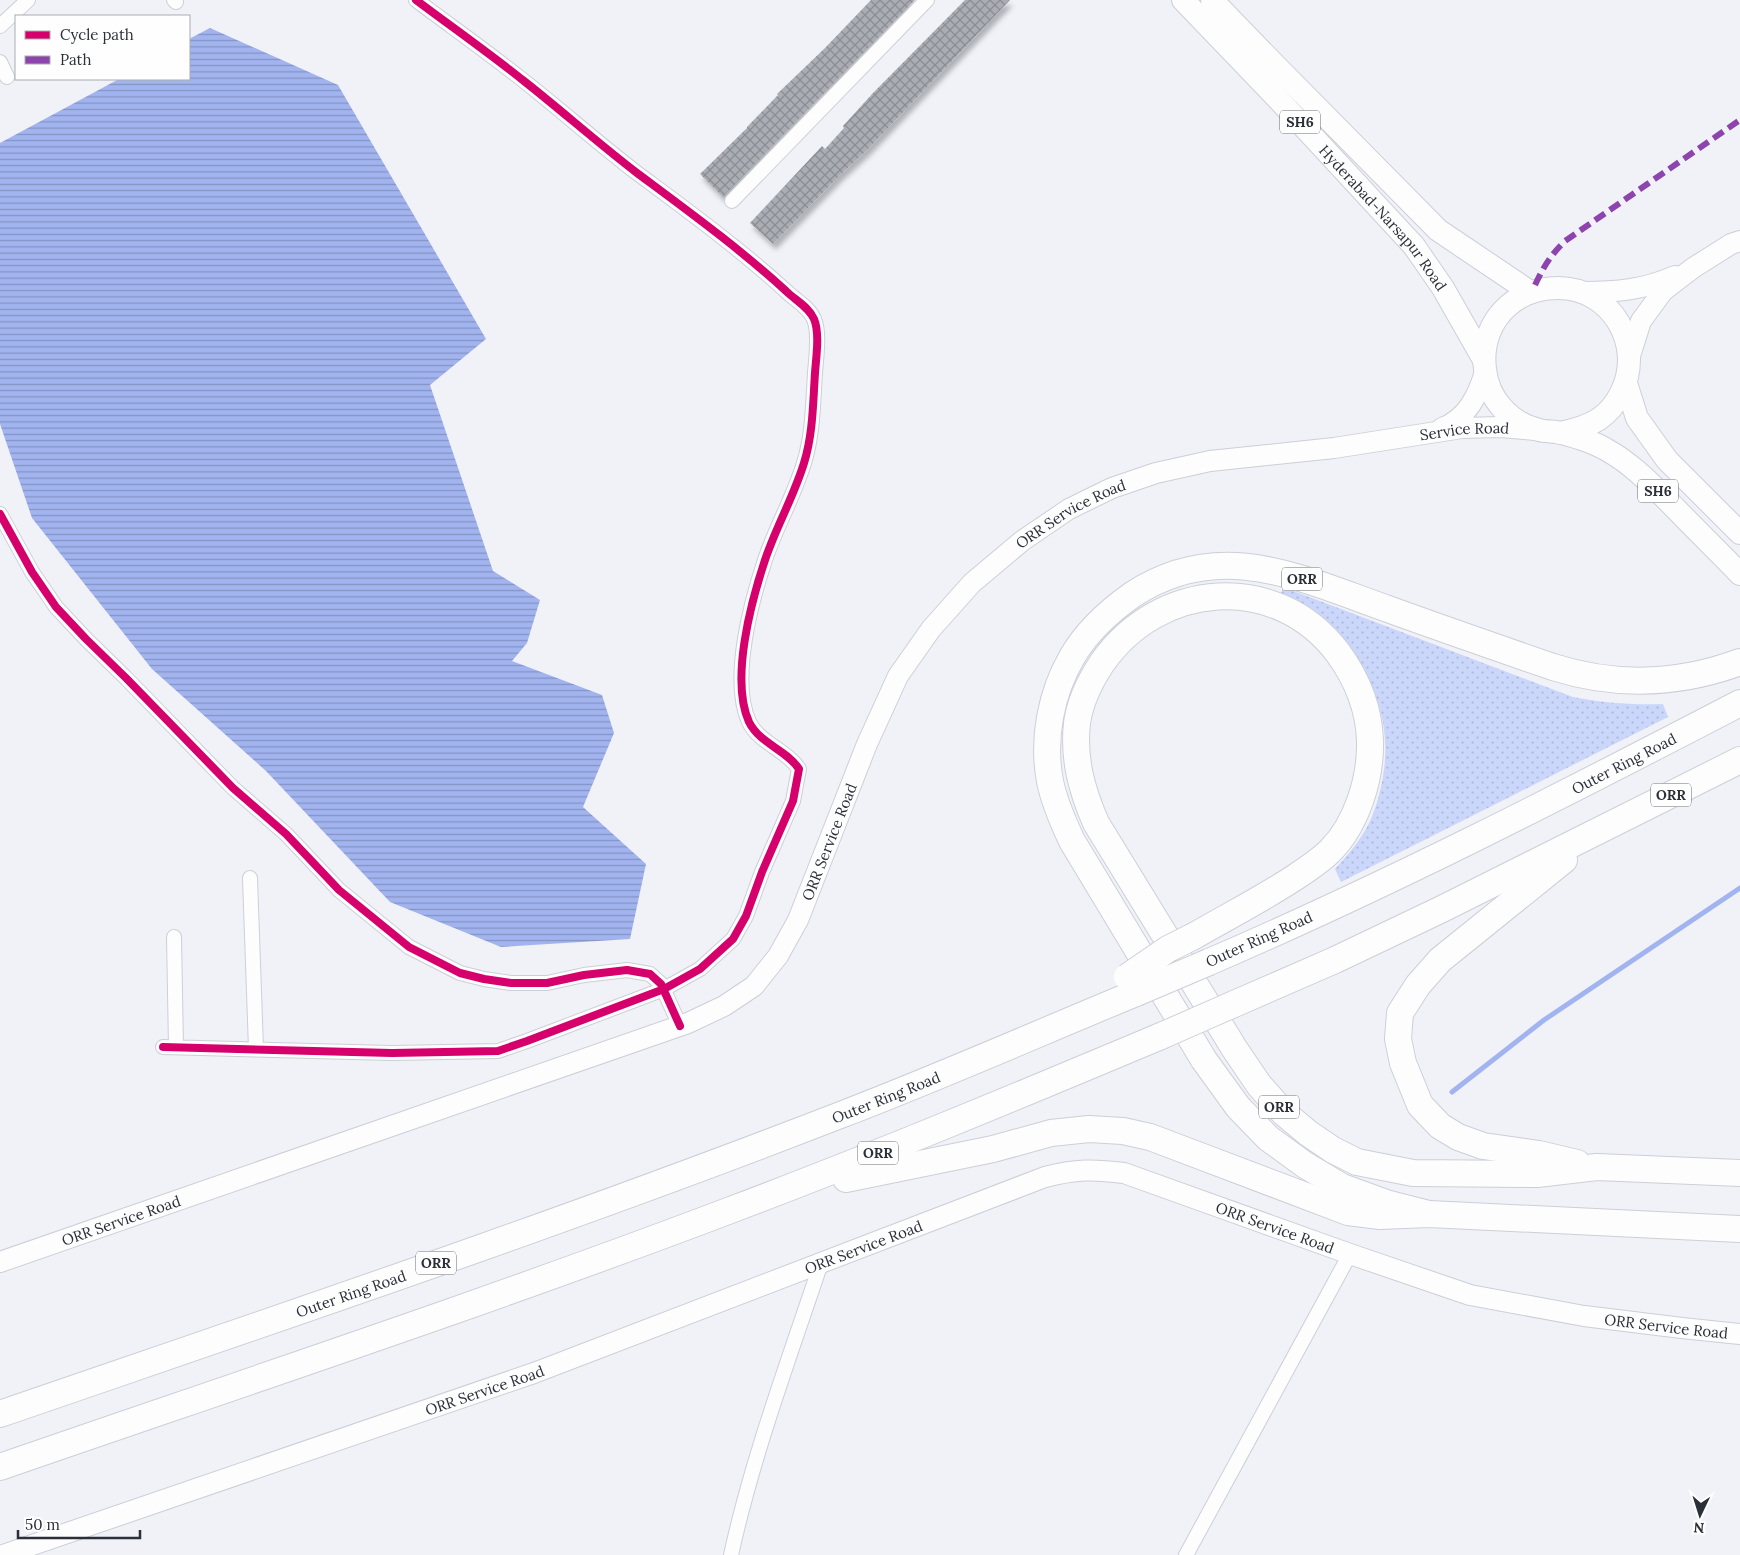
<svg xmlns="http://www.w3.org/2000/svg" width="1740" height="1555" viewBox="0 0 1740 1555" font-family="Lora,serif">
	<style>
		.grass { fill: url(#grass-dots) }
		.water { fill: url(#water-rules) }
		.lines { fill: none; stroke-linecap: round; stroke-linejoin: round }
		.stream { stroke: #a2b4ef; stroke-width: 5 }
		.building { fill: url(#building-cross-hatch); filter: url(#shadow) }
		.street-casing { stroke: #cccfd7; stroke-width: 16 }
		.secondary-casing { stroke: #cccfd7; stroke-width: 22 }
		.primary-casing { stroke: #cccfd7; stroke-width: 24 }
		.highway-casing { stroke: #cccfd7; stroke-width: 28 }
		.street { stroke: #fdfdfe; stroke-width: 14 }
		.secondary { stroke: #fdfdfe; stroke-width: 20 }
		.primary { stroke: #fdfdfe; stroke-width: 22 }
		.highway { stroke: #fdfdfe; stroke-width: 26 }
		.highway-bridge-casing { stroke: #cccfd7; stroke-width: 28; stroke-linecap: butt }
		.highway-bridge { stroke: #fdfdfe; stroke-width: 26 }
		.quiet { stroke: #8e44ad; stroke-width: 6; stroke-dasharray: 12 6; stroke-linecap: butt }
		.cycleway-casing { stroke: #fefefe; stroke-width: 11 }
		.cycleway { stroke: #d6006c; stroke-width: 8 }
		.labels { text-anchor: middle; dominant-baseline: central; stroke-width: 5; stroke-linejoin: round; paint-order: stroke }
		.shield { fill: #fefefe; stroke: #6a6d73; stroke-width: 1 }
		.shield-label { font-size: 14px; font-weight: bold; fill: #2b2f38 }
		.street-label { font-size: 15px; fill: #2b2f38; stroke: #fefefe }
	</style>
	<defs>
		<pattern id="grass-dots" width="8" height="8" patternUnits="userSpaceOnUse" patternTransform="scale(1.25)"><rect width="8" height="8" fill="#cbd7fa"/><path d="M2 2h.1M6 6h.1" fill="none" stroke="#aeb9d7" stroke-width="1.8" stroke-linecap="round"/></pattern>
		<pattern id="water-rules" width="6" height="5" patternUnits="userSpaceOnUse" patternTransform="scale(1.25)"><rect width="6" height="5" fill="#a2b4ef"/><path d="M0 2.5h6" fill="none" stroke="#8493c3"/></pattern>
		<pattern id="building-cross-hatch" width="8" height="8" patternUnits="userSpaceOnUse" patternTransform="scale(1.25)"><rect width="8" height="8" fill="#abadb4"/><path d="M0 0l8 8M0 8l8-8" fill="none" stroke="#8b8d93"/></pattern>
		<filter id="shadow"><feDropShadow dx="3" dy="5.5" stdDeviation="2.5" flood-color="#0004"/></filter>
	</defs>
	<rect width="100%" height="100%" fill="#f0f2f8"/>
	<path class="grass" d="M 1283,587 L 1573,697 C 1604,703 1630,705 1663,704 L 1668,717 L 1341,882 L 1335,869 C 1344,859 1353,849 1361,837 C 1370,824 1375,810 1379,795 C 1394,739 1382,690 1346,645 C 1335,632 1323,618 1308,608 C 1300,602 1290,598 1281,594 Z"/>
	<path class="water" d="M 210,28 L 338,85 L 486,339 L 430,385 L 493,571 L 540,600 L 527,643 L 512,661 L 602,695 L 614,733 L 583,807 L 646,864 L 630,939 L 501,947 L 390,902 L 266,771 L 152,669 L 32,518 L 0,424 L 0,143 L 119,79 L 189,79 L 189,39 Z"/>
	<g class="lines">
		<path class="stream" d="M 1452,1092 L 1544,1020 L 1740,888"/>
	</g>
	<path class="building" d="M 871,0 L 915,0 L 723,197 L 700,174 L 747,128 L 747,127 L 778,95 L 777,94 L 825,48 Z
		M 965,0 L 1010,0 L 867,150 L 840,175 L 773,244 L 750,223 L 822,146 L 825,149 L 844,128 L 843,126 L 873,93 Z"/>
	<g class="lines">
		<defs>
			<path id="street" d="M 174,0 L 176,2
				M 0,26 L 28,0
				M 0,62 L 7,77
				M 732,201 L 927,0
				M 0,514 L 32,572 L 56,607 L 86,639 L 126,678 L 233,788 L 286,834 L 339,890 L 409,947 L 460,973 L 484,979 L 511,983 L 547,983 L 584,975 L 627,970 L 650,974 L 661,984 L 680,1026
				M 250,878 L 256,1049
				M 174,937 L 176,1047
				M 163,1047 L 392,1053 L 498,1051 L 527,1041 L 664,989 L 700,969 L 733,939 L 746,916 L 762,872 L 793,801 L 799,769 C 787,750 760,744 749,722 C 730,680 751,602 765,560 C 776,527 794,496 804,463 C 813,434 813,403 815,373 C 816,358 820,333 814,319 C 809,307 795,300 786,291 C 739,248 688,211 637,173 C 598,143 562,111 524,81 C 489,53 452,27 416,0
				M 731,1555 C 753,1455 789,1359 821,1263
				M 1186,1555 L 1350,1254"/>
			<g id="secondary">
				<path d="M 1582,292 C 1617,292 1643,290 1675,276"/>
				<path d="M 1630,356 L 1641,321 L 1663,291 L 1693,268 L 1731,244 L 1740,241"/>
				<path d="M 1442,428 C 1467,419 1478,395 1485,372"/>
				<path id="s1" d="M 0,1262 L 688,1023 L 724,1006 L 754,986 L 778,956 L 798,920 L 867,744 L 898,676 L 931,629 L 972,583 L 1022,541 L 1069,509 L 1112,488 L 1156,473 L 1210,461 L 1334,448 L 1462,428 L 1501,427 L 1535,430"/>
				<path id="s2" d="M 3,1555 L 534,1373 L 1045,1177 C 1076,1169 1093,1169 1124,1173 L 1350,1254 L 1470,1295 L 1584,1316 L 1682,1328 L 1740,1334"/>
			</g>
			<g id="primary">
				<path id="s3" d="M 1183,0 L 1279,100 L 1414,246 L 1443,288 L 1484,360"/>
				<path d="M 1212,0 L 1273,63 L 1438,230 L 1530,292"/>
				<path d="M 1626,383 L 1637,418 L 1667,460 L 1740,533"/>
				<path d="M 1560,433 C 1575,430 1587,427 1599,419 C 1608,413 1616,403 1621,393 C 1645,346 1612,288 1558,288 C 1540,288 1523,293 1509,305 C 1490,321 1482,345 1485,369 C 1488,399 1510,423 1539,430 C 1546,432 1554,431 1562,433 C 1577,437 1594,442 1607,450 C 1634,465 1655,488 1676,509 C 1697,531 1719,552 1740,574"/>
			</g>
			<g id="highway">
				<path d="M 1564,860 L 1440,960 L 1418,985 L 1400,1013 L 1398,1039 L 1403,1063 L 1420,1105 L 1440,1126 L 1458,1137 L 1483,1146 L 1539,1154 L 1577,1163"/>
				<path d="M 1194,936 C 1227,917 1262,899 1294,878 C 1306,870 1320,861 1330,851 C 1357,824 1371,778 1370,741 C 1369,708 1357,679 1338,653 C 1276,571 1159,581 1102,663 C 1090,681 1080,702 1077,723 C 1073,759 1082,791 1096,823 L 1234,1048 L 1259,1085 L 1284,1113 L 1308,1133 L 1333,1150 L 1357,1162 L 1413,1173 L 1537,1174 L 1597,1167 L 1740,1173"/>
				<path id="s4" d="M 1209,962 C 1390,884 1565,794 1740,703"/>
				<path d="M 1234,1004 L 1335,960 L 1442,909 L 1740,760"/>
				<path d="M 846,1179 L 993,1149 L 1051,1133 L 1089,1129 L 1123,1131 L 1150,1137 L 1348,1212 L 1380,1216 L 1429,1214 L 1740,1229"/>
				<path d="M 1429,1214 L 1386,1203 L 1342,1187 L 1305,1165 L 1268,1138 L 1238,1107 L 1204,1060 L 1072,841 C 1063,822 1054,802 1050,781 C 1042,739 1051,693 1072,657 C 1087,631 1108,612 1132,595 C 1220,537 1300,578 1388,609 C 1443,629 1498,648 1553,667 C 1616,687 1678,685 1740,662"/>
				<path id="s5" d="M 0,1414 C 282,1317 565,1222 843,1114 C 942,1076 1039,1033 1136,993"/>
				<path d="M 0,1467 C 243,1383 488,1302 728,1211 C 874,1156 1018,1096 1161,1036"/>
			</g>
		</defs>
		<use href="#street" class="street-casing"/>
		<use href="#secondary" class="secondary-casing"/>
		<use href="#primary" class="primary-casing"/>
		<use href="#highway" class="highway-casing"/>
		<use href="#street" class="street"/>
		<use href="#secondary" class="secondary"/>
		<use href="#primary" class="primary"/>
		<use href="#highway" class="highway"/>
		<defs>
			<path id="highway-bridge" d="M 1127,977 L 1168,949 L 1194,936
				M 1136,993 L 1209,962
				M 1161,1036 L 1234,1004"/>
		</defs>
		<use href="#highway-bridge" class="highway-bridge-casing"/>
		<use href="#highway-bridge" class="highway-bridge"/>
		<path class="quiet" d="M 1535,285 C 1544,266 1550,256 1565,241 L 1740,120"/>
		<defs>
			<path id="cycleway" d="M 0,514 L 32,572 L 56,607 L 86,639 L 126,678 L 233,788 L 286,834 L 339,890 L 409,947 L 460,973 L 484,979 L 511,983 L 547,983 L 584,975 L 627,970 L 650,974 L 661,984 L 680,1026
				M 163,1047 L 392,1053 L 498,1051 L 527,1041 L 664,989 L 700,969 L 733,939 L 746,916 L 762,872 L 793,801 L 799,769 C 787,750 760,744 749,722 C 730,680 751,602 765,560 C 776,527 794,496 804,463 C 813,434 813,403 815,373 C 816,358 820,333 814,319 C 809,307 795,300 786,291 C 739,248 688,211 637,173 C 598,143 562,111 524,81 C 489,53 452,27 416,0"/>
		</defs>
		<use href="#cycleway" class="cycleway-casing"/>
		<use href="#cycleway" class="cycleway"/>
	</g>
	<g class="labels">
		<g class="shield">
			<rect x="1280" y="110.5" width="40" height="23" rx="4"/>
			<rect x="1638" y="479.5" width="40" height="23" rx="4"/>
			<rect x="1282" y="567.5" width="40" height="23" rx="4"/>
			<rect x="1651" y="783.5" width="40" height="23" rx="4"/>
			<rect x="1259" y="1095.5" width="40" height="23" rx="4"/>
			<rect x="858" y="1141.5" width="40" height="23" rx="4"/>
			<rect x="416" y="1251.5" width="40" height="23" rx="4"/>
		</g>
		<g class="shield-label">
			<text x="1300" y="122">SH6</text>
			<text x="1658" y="491">SH6</text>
			<text x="1302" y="579">ORR</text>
			<text x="1671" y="795">ORR</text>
			<text x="1279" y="1107">ORR</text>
			<text x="878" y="1153">ORR</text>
			<text x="436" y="1263">ORR</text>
		</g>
		<g class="street-label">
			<text stroke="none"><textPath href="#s3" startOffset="296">Hyderabad-Narsapur Road</textPath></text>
			<text stroke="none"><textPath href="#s1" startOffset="1795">Service Road</textPath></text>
			<text stroke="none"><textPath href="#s1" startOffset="1388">ORR Service Road</textPath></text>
			<text stroke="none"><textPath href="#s4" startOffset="460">Outer Ring Road</textPath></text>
			<text stroke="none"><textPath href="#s1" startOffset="968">ORR Service Road</textPath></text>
			<text transform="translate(1259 939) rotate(-24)">Outer Ring Road</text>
			<text stroke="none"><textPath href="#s5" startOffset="941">Outer Ring Road</textPath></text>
			<text stroke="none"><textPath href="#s1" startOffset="128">ORR Service Road</textPath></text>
			<text stroke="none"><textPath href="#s2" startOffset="1349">ORR Service Road</textPath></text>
			<text stroke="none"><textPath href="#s2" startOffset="914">ORR Service Road</textPath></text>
			<text stroke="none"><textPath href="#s5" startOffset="371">Outer Ring Road</textPath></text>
			<text stroke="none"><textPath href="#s2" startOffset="1754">ORR Service Road</textPath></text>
			<text stroke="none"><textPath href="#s2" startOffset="509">ORR Service Road</textPath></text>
		</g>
	</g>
	<rect x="15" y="15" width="175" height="65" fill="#fefefe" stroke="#aaabaf"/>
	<rect x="25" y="31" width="25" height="8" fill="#d6006c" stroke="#aaabaf"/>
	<text x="60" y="40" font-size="15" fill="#2b2f38">Cycle path</text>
	<rect x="25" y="56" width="25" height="8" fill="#8e44ad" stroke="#aaabaf"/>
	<text x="60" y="65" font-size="15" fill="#2b2f38">Path</text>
	<g transform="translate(1700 1515) rotate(184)" stroke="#fefefe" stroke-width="4" paint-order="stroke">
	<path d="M0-4L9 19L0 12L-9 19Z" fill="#2b2f38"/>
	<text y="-8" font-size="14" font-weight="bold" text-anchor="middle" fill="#2b2f38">N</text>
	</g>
	<path d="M18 1530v8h122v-8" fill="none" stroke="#2b2f38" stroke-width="2.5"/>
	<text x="25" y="1530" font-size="15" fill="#2b2f38" stroke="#fefefe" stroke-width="4" paint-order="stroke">50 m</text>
</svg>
